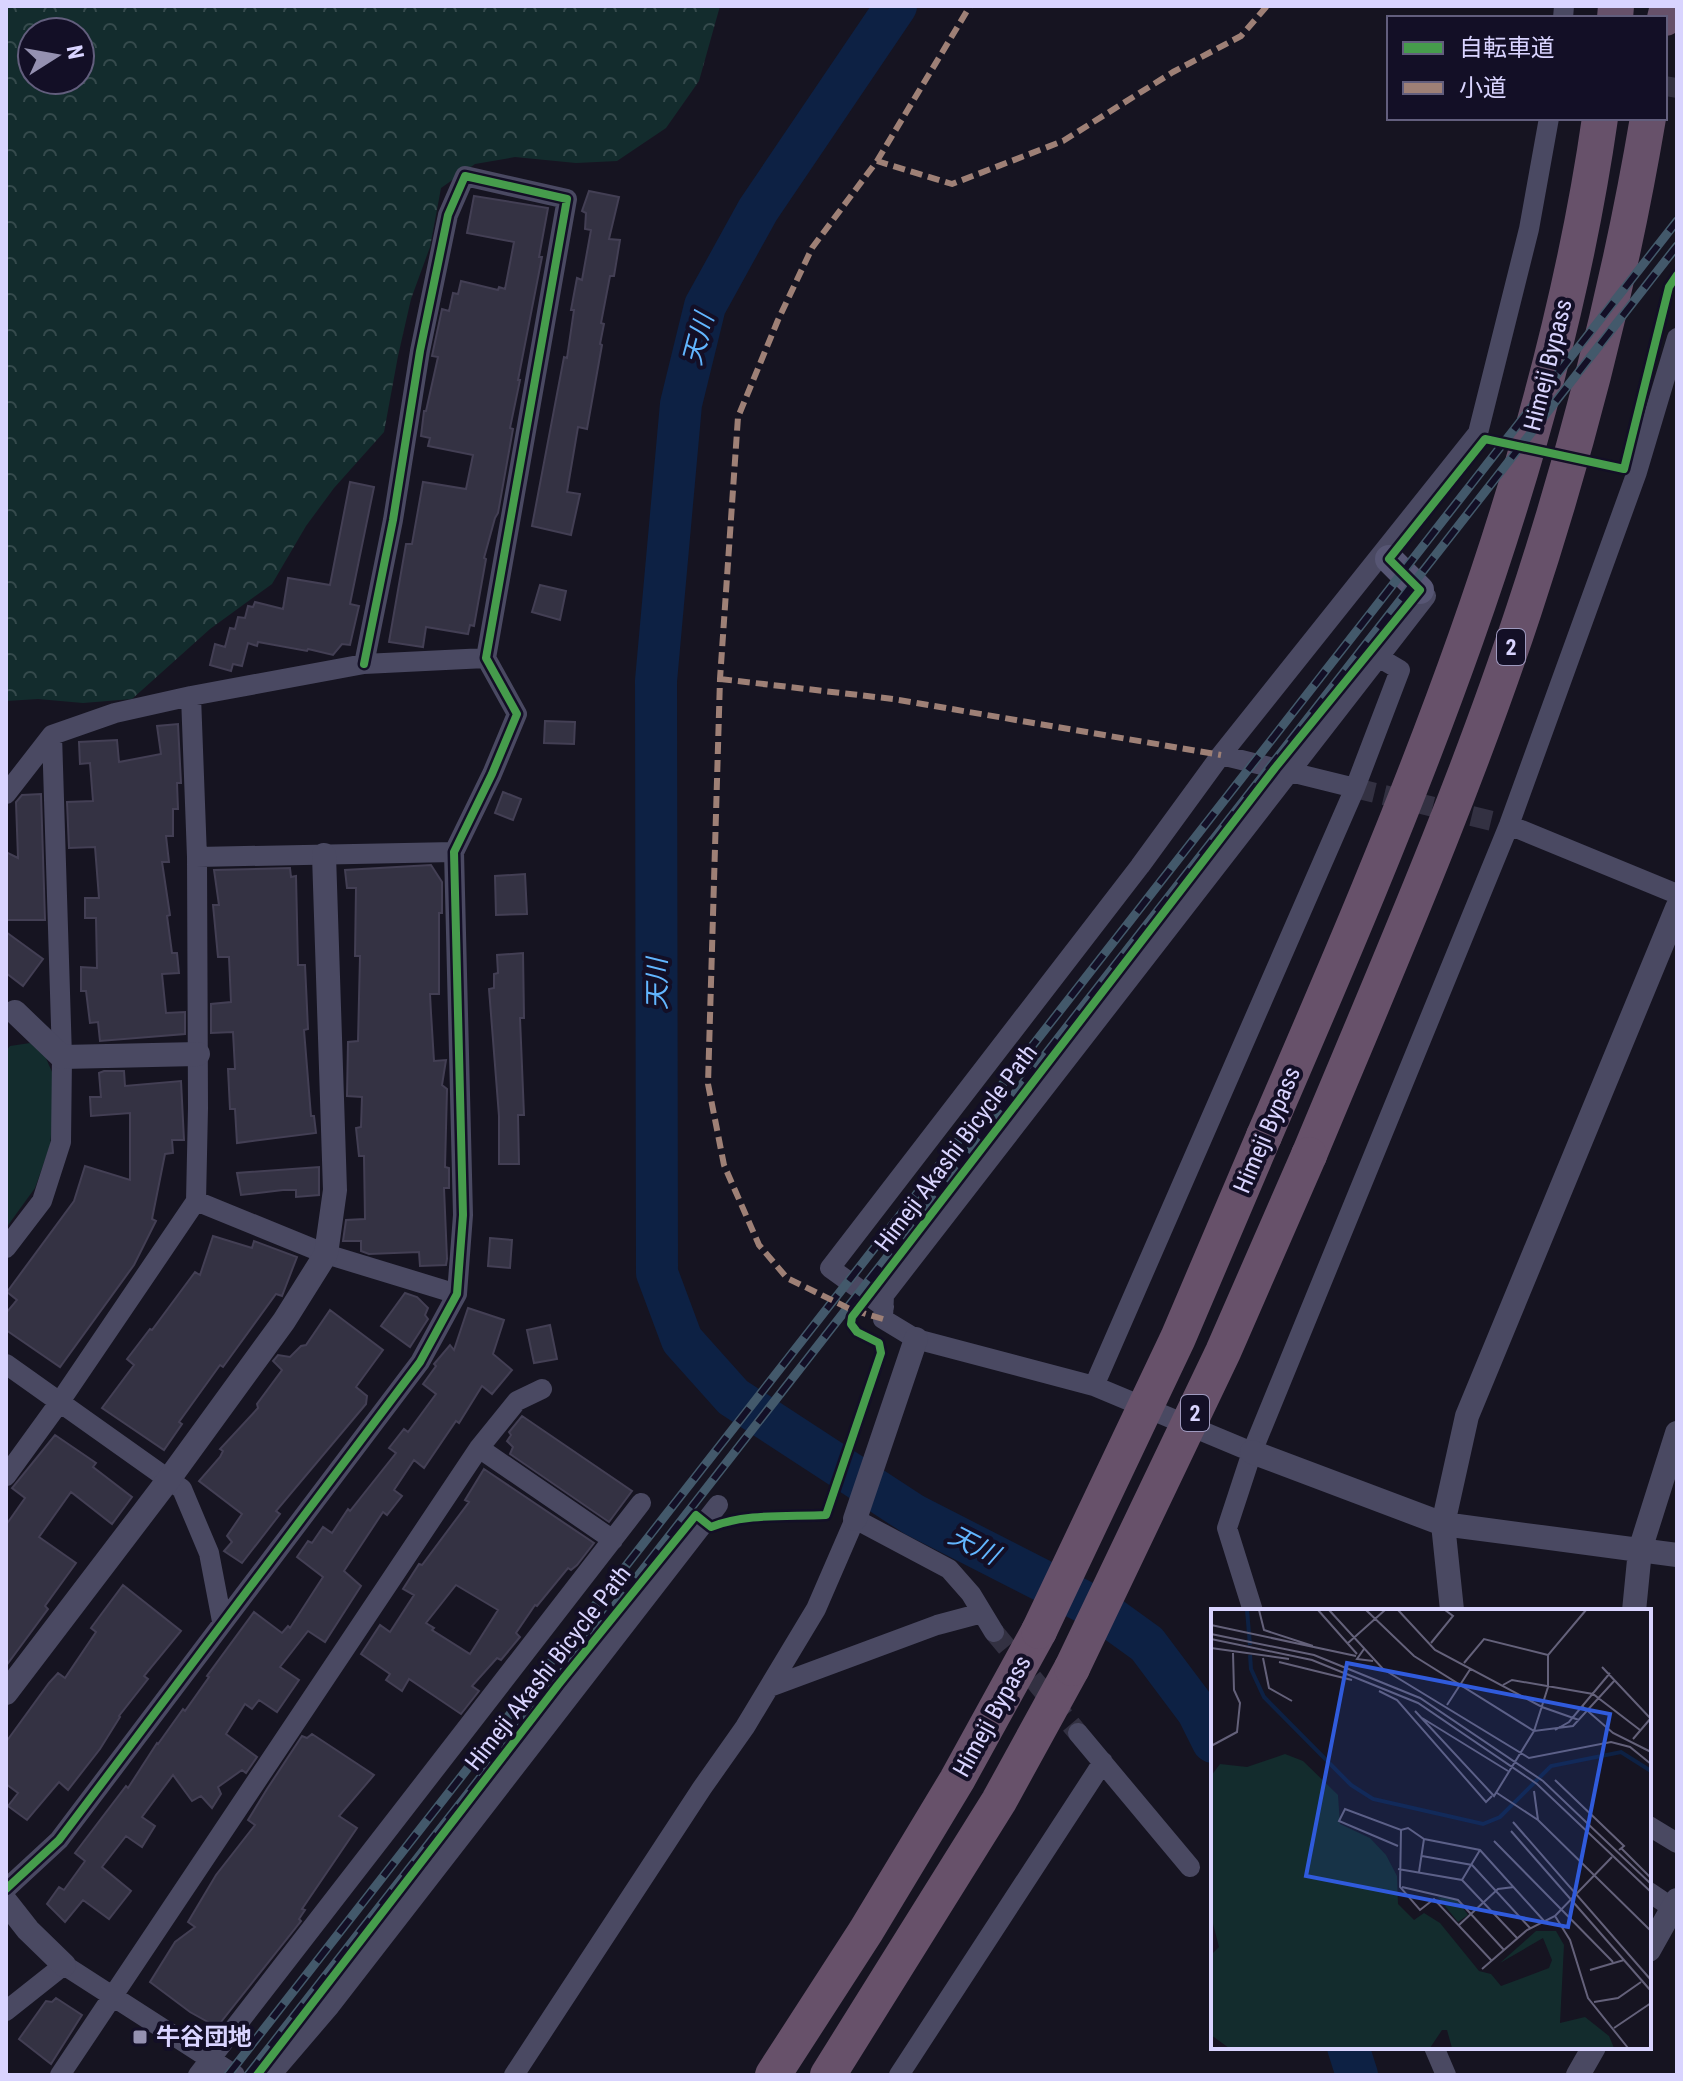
<svg xmlns="http://www.w3.org/2000/svg" width="1683" height="2081" viewBox="0 0 1683 2081" font-family="'Roboto Condensed','Noto Sans JP',sans-serif">
	<style>
		.green { fill: #132c2d }
		.forest { fill: url(#forest-crowns); fill-rule: evenodd }
		.lines { fill: none; stroke-linecap: round; stroke-linejoin: round }
		.river { stroke: #0d2144; stroke-width: 42 }
		.building { fill: #343243; stroke: #433f54; stroke-width: 2; fill-rule: evenodd }
		.minor-tunnel { stroke: #333142; stroke-width: 20; stroke-dasharray: 20 10; stroke-linecap: butt }
		.minor { stroke: #4a4962; stroke-width: 20 }
		.tertiary { stroke: #4a4962; stroke-width: 24 }
		.secondary { stroke: #575674; stroke-width: 28 }
		.motorway { stroke: #67516a; stroke-width: 36 }
		.rail-casing { stroke: #43596b; stroke-width: 9 }
		.rail { stroke: #130f26; stroke-width: 6; stroke-dasharray: 18; stroke-linecap: butt }
		.motorway-bridge { stroke: #67516a; stroke-width: 36 }
		.quiet { stroke: #9e8076; stroke-width: 6; stroke-dasharray: 12 6; stroke-linecap: butt }
		.cycleway-casing { stroke: #130f26; stroke-width: 13 }
		.cycleway { stroke: #469c4c; stroke-width: 8 }
		.poi-dot { fill: #9591b1; stroke: #130f26; stroke-width: 3 }
		.labels { text-anchor: middle; dominant-baseline: central; stroke-width: 8; stroke-linejoin: round; paint-order: stroke }
		.shield { fill: #130f26; stroke: #9e99be; stroke-width: 2 }
		.shield-label { font-size: 22px; font-weight: bold; fill: #d9d4ff }
		.street-label { font-size: 24px; fill: #d9d4ff; stroke: #130f26 }
		.poi-label { font-size: 24px; font-weight: bold; fill: #d9d4ff; stroke: #130f26; text-anchor: start }
		.water-label { font-size: 26px; font-style: italic; fill: #62b6ff; stroke: #130f26 }
		.inset-river { fill: none; stroke: #0d2144; stroke-width: 4 }
		.inset-road { fill: none; stroke: #64617a; stroke-width: 2 }
		.view { fill: #305bdc; fill-opacity: 0.15; stroke: #305bdc; stroke-width: 4 }
		.inset-edge { fill: none; stroke: #d9d4ff; stroke-width: 4 }
	</style>
	<defs>
		<pattern id="forest-crowns" width="20" height="18" patternUnits="userSpaceOnUse" patternTransform="scale(2)"><rect width="20" height="18" fill="#132c2d"/><path d="M2 6a3 3 0 1 1 6 0M12 15a3 3 0 1 1 6 0" fill="none" stroke="#354a4c"/></pattern>
	</defs>
	<rect width="100%" height="100%" fill="#161421"/>
	<path class="green" d="M 30,1043 L 45,1056 L 56,1081 L 50,1146 L 35,1188 L 6,1228 L 6,1051 L 10,1046 Z"/>
	<path class="forest" d="M 6,6 L 720,6 L 699,81 L 666,128 L 617,161 L 576,163 L 515,157 L 475,164 L 441,188 L 430,247 L 411,299 L 398,356 L 384,432 L 334,488 L 306,526 L 272,584 L 210,629 L 132,699 L 83,703 L 38,699 L 6,701 ZM 32,32 L 80,32 L 80,80 L 32,80 Z"/>
	<g class="lines">
		<path class="river" d="M 896,6 L 758,210 L 705,306 L 681,404 L 656,681 L 657,1273 L 682,1340 L 733,1397 L 914,1515 L 1100,1610 L 1147,1644 L 1198,1712 L 1213,1742
			M 1348,2047 L 1357,2075"/>
	</g>
	<path class="building" d="M 589,191 L 619,197 L 609,239 L 620,240 L 614,276 L 610,276 L 601,323 L 604,324 L 600,344 L 602,345 L 587,429 L 578,427 L 567,492 L 580,494 L 571,535 L 532,526 L 564,357 L 567,358 L 574,310 L 571,310 L 577,278 L 582,280 L 591,230 L 585,229 L 586,213 L 582,211 Z
		M 474,196 L 548,208 L 539,257 L 542,257 L 518,380 L 520,380 L 510,428 L 513,429 L 498,513 L 495,518 L 484,558 L 486,559 L 474,626 L 470,625 L 468,634 L 426,627 L 423,647 L 389,642 L 406,544 L 412,544 L 423,482 L 466,489 L 473,455 L 428,446 L 430,438 L 421,436 L 424,411 L 426,411 L 438,357 L 432,356 L 442,309 L 449,311 L 453,293 L 458,294 L 461,281 L 498,290 L 499,287 L 505,289 L 514,242 L 467,233 Z
		M 350,482 L 374,487 L 350,604 L 359,606 L 350,645 L 342,644 L 333,655 L 308,649 L 307,651 L 258,642 L 257,646 L 248,643 L 242,666 L 233,664 L 231,671 L 210,665 L 215,644 L 225,647 L 230,628 L 235,629 L 238,617 L 245,618 L 248,606 L 253,607 L 255,602 L 283,609 L 288,578 L 330,585 Z
		M 540,585 L 566,591 L 560,620 L 532,612 Z
		M 545,721 L 575,722 L 574,744 L 544,743 Z
		M 178,724 L 181,783 L 177,783 L 178,809 L 173,809 L 173,836 L 166,836 L 169,862 L 162,862 L 170,915 L 167,916 L 172,953 L 177,953 L 179,973 L 162,974 L 166,1013 L 185,1012 L 185,1034 L 100,1041 L 98,1022 L 90,1023 L 86,991 L 81,991 L 81,967 L 97,968 L 96,918 L 85,918 L 85,898 L 99,898 L 95,847 L 69,848 L 67,802 L 93,801 L 90,763 L 80,764 L 79,742 L 117,740 L 119,762 L 161,754 L 157,726 Z
		M 503,792 L 521,799 L 513,820 L 495,813 Z
		M 41,794 L 45,920 L 6,920 L 6,852 L 18,858 L 16,802 L 22,795 Z
		M 431,865 L 442,882 L 442,913 L 439,913 L 439,994 L 430,994 L 431,1013 L 434,1061 L 446,1060 L 442,1085 L 447,1089 L 445,1167 L 449,1168 L 449,1188 L 444,1188 L 447,1259 L 446,1265 L 420,1266 L 419,1252 L 369,1254 L 361,1251 L 361,1241 L 343,1241 L 346,1220 L 365,1219 L 364,1156 L 359,1156 L 356,1128 L 361,1127 L 362,1097 L 347,1096 L 348,1042 L 358,1041 L 360,956 L 355,956 L 356,888 L 347,888 L 345,870 Z
		M 290,868 L 291,877 L 296,876 L 298,965 L 305,965 L 308,1029 L 304,1030 L 311,1116 L 314,1116 L 316,1133 L 237,1143 L 235,1109 L 230,1109 L 228,1069 L 235,1069 L 233,1032 L 211,1033 L 211,1004 L 231,1002 L 229,957 L 218,957 L 213,905 L 219,905 L 214,870 Z
		M 525,874 L 527,914 L 496,915 L 495,876 Z
		M 6,932 L 43,959 L 23,986 L 6,973 Z
		M 523,953 L 524,1018 L 520,1018 L 524,1115 L 518,1115 L 519,1164 L 499,1164 L 499,1116 L 489,989 L 494,988 L 494,974 L 498,973 L 497,955 Z
		M 104,1071 L 124,1071 L 125,1086 L 181,1081 L 184,1140 L 172,1140 L 173,1153 L 165,1154 L 152,1219 L 156,1221 L 134,1265 L 60,1367 L 6,1330 L 6,1313 L 17,1300 L 7,1292 L 74,1201 L 85,1166 L 130,1180 L 130,1113 L 91,1116 L 90,1097 L 101,1097 L 99,1073 Z
		M 319,1167 L 319,1195 L 296,1197 L 296,1190 L 283,1190 L 241,1195 L 237,1173 Z
		M 213,1236 L 252,1248 L 254,1241 L 297,1257 L 282,1296 L 276,1294 L 223,1367 L 220,1365 L 179,1422 L 182,1424 L 164,1450 L 102,1408 L 134,1365 L 127,1359 L 150,1329 L 152,1330 L 195,1272 L 200,1275 Z
		M 490,1238 L 512,1240 L 510,1268 L 488,1266 Z
		M 405,1293 L 417,1297 L 428,1308 L 425,1315 L 428,1319 L 410,1347 L 381,1326 Z
		M 468,1308 L 504,1320 L 493,1354 L 512,1370 L 492,1394 L 482,1386 L 459,1423 L 456,1421 L 424,1468 L 414,1460 L 394,1490 L 402,1496 L 387,1515 L 383,1512 L 344,1571 L 361,1586 L 325,1642 L 308,1631 L 280,1667 L 299,1680 L 277,1712 L 259,1700 L 252,1709 L 245,1704 L 226,1734 L 257,1757 L 246,1773 L 242,1770 L 218,1787 L 221,1794 L 212,1808 L 201,1796 L 192,1801 L 173,1775 L 142,1817 L 155,1826 L 142,1847 L 126,1836 L 102,1867 L 131,1891 L 109,1919 L 83,1900 L 65,1922 L 47,1904 L 59,1887 L 64,1890 L 85,1861 L 75,1853 L 126,1786 L 128,1788 L 157,1743 L 158,1744 L 183,1709 L 185,1711 L 209,1677 L 207,1676 L 254,1612 L 282,1633 L 288,1626 L 290,1628 L 323,1577 L 297,1557 L 308,1541 L 312,1543 L 323,1527 L 332,1533 L 348,1509 L 350,1511 L 396,1453 L 389,1448 L 404,1429 L 408,1432 L 436,1394 L 423,1384 L 436,1366 L 434,1364 L 450,1345 L 454,1350 Z
		M 330,1310 L 383,1350 L 356,1387 L 367,1396 L 366,1404 L 276,1511 L 280,1514 L 242,1563 L 224,1551 L 232,1542 L 227,1536 L 242,1514 L 199,1481 L 220,1457 L 223,1451 L 220,1449 L 258,1408 L 257,1404 L 282,1370 L 273,1361 L 278,1355 L 290,1357 L 301,1346 L 306,1345 Z
		M 550,1325 L 557,1359 L 534,1363 L 527,1330 Z
		M 522,1416 L 632,1491 L 609,1522 L 510,1454 L 513,1447 L 507,1441 L 511,1435 L 509,1432 Z
		M 55,1435 L 96,1463 L 93,1467 L 132,1497 L 112,1524 L 71,1492 L 39,1537 L 76,1563 L 45,1606 L 48,1609 L 6,1666 L 6,1525 L 25,1498 L 12,1488 Z
		M 484,1469 L 594,1543 L 577,1565 L 571,1570 L 568,1568 L 537,1606 L 535,1605 L 516,1633 L 520,1637 L 501,1660 L 497,1658 L 472,1686 L 479,1691 L 461,1714 L 409,1679 L 402,1691 L 386,1680 L 390,1674 L 361,1654 L 380,1625 L 390,1632 L 414,1595 L 403,1589 L 419,1564 L 422,1565 L 469,1502 L 465,1500 ZM 456,1585 L 498,1610 L 470,1654 L 432,1630 L 434,1628 L 426,1623 Z
		M 123,1585 L 181,1631 L 144,1676 L 148,1679 L 119,1716 L 120,1717 L 100,1749 L 68,1790 L 59,1782 L 27,1820 L 8,1806 L 18,1793 L 6,1784 L 6,1742 L 49,1683 L 58,1673 L 65,1678 L 96,1632 L 91,1628 Z
		M 312,1734 L 374,1775 L 339,1816 L 357,1828 L 302,1909 L 305,1910 L 299,1919 L 301,1921 L 217,2027 L 190,2012 L 150,1982 L 175,1942 L 195,1927 L 188,1922 L 216,1875 L 255,1825 L 248,1820 L 267,1789 L 302,1736 L 307,1738 Z
		M 56,1998 L 82,2015 L 51,2064 L 19,2039 L 46,2001 L 52,2002 Z"/>
	<g class="lines">
		<path class="minor-tunnel" d="M 1665,86 L 1677,88
			M 1355,788 L 1509,825
			M 994,1632 L 1078,1733"/>
		<path class="minor" d="M 1563,18 L 1564,6
			M 1221,755 L 1355,788
			M 6,794 L 52,735 L 115,713 L 191,696 L 364,664 L 486,658
			M 1509,825 L 1677,894
			M 197,857 L 454,852
			M 196,1201 L 326,1254 L 457,1294
			M 6,1248 L 42,1201 L 61,1142 L 62,1057 L 52,735
			M 884,1307 L 830,1268 L 1140,866 L 1221,755 L 1478,433 L 1529,229 L 1549,118
			M 6,1364 L 182,1489 L 209,1553 L 222,1621
			M 1094,1386 L 1355,788 L 1400,670 L 1378,657
			M 479,1448 L 613,1540
			M 1252,1452 L 1094,1386 L 916,1339 L 883,1319 L 884,1295 L 1426,596 L 1420,590
			M 6,1476 L 59,1403 L 196,1201 L 198,1108 L 197,857 L 191,696
			M 1253,1611 L 1227,1528 L 1252,1452 L 1509,825 L 1637,472 L 1677,338
			M 770,1687 L 937,1625 L 982,1613
			M 1078,1733 L 1190,1867
			M 1649,1826 L 1677,1843
			M 6,1889 L 59,1840 L 420,1362 L 457,1294 L 463,1215 L 454,852 L 492,774 L 517,714 L 486,658 L 567,199 L 465,176 L 448,215 L 420,351 L 393,520 L 364,664
			M 1649,1892 L 1677,1911
			M 6,2011 L 64,1965 L 235,2075
			M 1434,2047 L 1446,2075
			M 60,2075 L 479,1448 L 517,1401 L 542,1389
			M 198,2075 L 641,1503
			M 271,2075 L 330,2006 L 718,1505
			M 514,2075 L 702,1788 L 745,1727 L 816,1609 L 855,1519 L 949,1569 L 971,1594 L 994,1632
			M 899,2075 L 1103,1762"/>
		<path class="tertiary" d="M 15,1012 L 62,1057 L 198,1054
			M 1252,1452 L 1443,1524 L 1677,1555
			M 855,1519 L 916,1339
			M 1452,1610 L 1443,1524 L 1467,1416 L 1677,908
			M 1634,1611 L 1640,1550 L 1677,1433
			M 6,1693 L 169,1479 L 284,1321 L 326,1254 L 335,1190 L 324,855
			M 6,1902 L 28,1930 L 64,1965
			M 1649,1950 L 1677,1900
			M 1578,2075 L 1594,2047"/>
		<path class="secondary" d="M 1389,559 L 1420,590"/>
		<path class="motorway" d="M 1615,18 L 1616,6
			M 1665,18 L 1668,6
			M 1264,1136 C 1406,808 1549,474 1600,118
			M 1309,1155 C 1384,975 1463,795 1524,610 C 1577,450 1620,284 1648,118
			M 773,2075 L 866,1931 L 957,1780 L 1039,1631
			M 828,2075 L 999,1801 L 1072,1668"/>
		<defs>
			<path id="rail" d="M 228,2075 L 1677,221
				M 248,2075 L 1677,246"/>
		</defs>
		<use href="#rail" class="rail-casing"/>
		<use href="#rail" class="rail"/>
		<path class="motorway-bridge" d="M 1039,1631 L 1178,1338 L 1264,1136
			M 1072,1668 L 1223,1352 L 1309,1155"/>
		<path class="quiet" d="M 877,161 L 970,6
			M 720,679 L 893,699 L 1221,755
			M 883,1319 L 850,1309 L 787,1278 L 759,1245 L 724,1165 L 708,1084 L 720,679 L 738,417 L 778,320 L 812,248 L 877,161 L 952,184 L 1063,141 L 1173,72 L 1241,36 L 1267,6"/>
		<defs>
			<path id="cycleway" d="M 6,1889 L 59,1840 L 420,1362 L 457,1294 L 463,1215 L 454,852 L 492,774 L 517,714 L 486,658 L 567,199 L 465,176 L 448,215 L 420,351 L 393,520 L 364,664
				M 257,2075 L 558,1685 L 696,1515 L 711,1527 C 746,1513 788,1517 826,1515 L 881,1353 L 879,1343 L 857,1332 L 851,1324 L 852,1317 L 1275,768 L 1420,590 L 1389,559 L 1485,439 L 1624,469 L 1669,287 L 1677,275"/>
		</defs>
		<use href="#cycleway" class="cycleway-casing"/>
		<use href="#cycleway" class="cycleway"/>
	</g>
	<rect class="poi-dot" x="132" y="2029" width="16" height="16" rx="4"/>
	<g class="labels">
		<g class="shield">
			<rect x="1497" y="629" width="28" height="36" rx="6"/>
			<rect x="1181" y="1395" width="28" height="36" rx="6"/>
		</g>
		<g class="shield-label">
			<text x="1511" y="647">2</text>
			<text x="1195" y="1413">2</text>
		</g>
		<g class="street-label">
			<text transform="translate(1548 365) rotate(-76)">Himeji Bypass</text>
			<text transform="translate(1267 1130) rotate(-67)">Himeji Bypass</text>
			<text transform="translate(956 1148) rotate(-53)">Himeji Akashi Bicycle Path</text>
			<text transform="translate(548 1668) rotate(-52)">Himeji Akashi Bicycle Path</text>
			<text transform="translate(992 1716) rotate(-61)">Himeji Bypass</text>
		</g>
		<g class="poi-label">
			<text x="156" y="2037">牛谷団地</text>
		</g>
		<g class="water-label">
			<text transform="translate(698 339) rotate(-75)">天川</text>
			<text transform="translate(657 984) rotate(-90)">天川</text>
			<text transform="translate(974 1545) rotate(27)">天川</text>
		</g>
	</g>
	<g transform="translate(1211 1609)">
		<rect width="440" height="440" fill="#161421"/>
		<path d="M 227,288 L 246,291 L 257,306 L 247,313 Z" fill="#132c2d"/>
		<path d="M 74,145 L 92,152 L 127,186 L 129,215 L 159,229 L 175,246 L 186,267 L 187,295 L 203,311 L 213,304 L 229,314 L 268,362 L 280,365 L 290,377 L 338,359 L 341,351 L 332,329 L 289,354 L 325,322 L 345,322 L 353,336 L 349,414 L 374,408 L 398,427 L 403,439 L 241,439 L 236,421 L 231,421 L 219,439 L 18,439 L 0,426 L 0,346 L 8,338 L 0,307 L 0,167 L 9,155 L 36,158 Z" fill="#132c2d"/>
		<path class="inset-river" d="M 36,1 L 39,36M 39,46 L 40,60 L 53,88 L 140,176 L 162,190 L 272,215 L 289,208 L 340,157 L 410,143 L 440,162"/>
		<path class="inset-road" d="M 48,1 L 53,21 L 102,37M 107,1 L 146,45M 118,1 L 172,60 L 318,149 L 400,133 L 419,138 L 440,155M 155,1 L 203,47 L 323,122 L 362,117 L 404,71M 187,1 L 224,41 L 331,98 L 368,111M 0,16 L 145,47M 0,25 L 103,46 L 209,89 L 332,172 L 440,275M 0,30 L 101,51 L 207,94 L 326,175 L 440,283M 137,34 L 174,1M 220,34 L 242,7 L 234,1M 0,39 L 78,50M 153,40 L 146,50 L 162,52M 52,49 L 58,79 L 81,92M 68,53 L 141,71M 253,54 L 273,30 L 337,46M 391,58 L 440,110M 292,76 L 301,71 L 382,85 L 429,121M 168,82 L 186,91 L 275,193 L 281,187M 236,96 L 260,59M 371,97 L 402,124 L 440,143M 204,102 L 283,187 L 323,122 L 337,78 L 337,46 L 375,1M 211,109 L 297,162M 344,121 L 358,113 L 399,64M 422,130 L 440,109M 0,137 L 26,123 L 29,94 L 23,81 L 22,44M 344,171 L 413,237 L 408,241M 323,182 L 327,211M 286,184 L 327,211 L 440,322M 302,213 L 440,371M 190,221 L 189,278 L 209,301 L 223,290 L 280,351M 300,222 L 440,382M 283,232 L 402,353M 187,237 L 128,212 L 134,200 L 190,221 L 197,219 L 213,230 L 269,241 L 334,313M 410,239 L 440,269M 211,247 L 261,256 L 319,319M 187,260 L 251,271 L 306,329M 208,263 L 213,230M 251,271 L 269,241M 191,278 L 247,291 L 293,341M 344,307 L 359,331 L 377,389 L 417,439M 248,316 L 287,280 L 303,278M 271,360 L 316,321 L 344,307 L 401,248M 379,361 L 413,351M 383,393 L 407,389 L 430,373M 403,419 L 440,394"/>
		<path class="view" d="M 136,54 L 399,105 L 357,318 L 95,267 Z"/>
		<rect width="440" height="440" class="inset-edge"/>
	</g>
	<rect width="1683" height="2081" fill="none" stroke="#d9d4ff" stroke-width="16"/>
	<rect x="1387" y="16" width="280" height="104" fill="#130f26" stroke="#625e7d" stroke-width="2"/>
	<rect x="1403" y="42" width="40" height="12" fill="#469c4c" stroke="#625e7d" stroke-width="2"/>
	<text x="1459" y="56" font-size="24" fill="#d9d4ff">自転車道</text>
	<rect x="1403" y="82" width="40" height="12" fill="#9e8076" stroke="#625e7d" stroke-width="2"/>
	<text x="1459" y="96" font-size="24" fill="#d9d4ff">小道</text>
	<g transform="translate(56 56) rotate(79)"><circle r="38" fill="#130f26" stroke="#625e7d" stroke-width="2"/>
	<path d="M0-6L14 30L0 20L-14 30Z" fill="#9591b1"/>
	<text y="-12" font-size="22" font-weight="bold" text-anchor="middle" fill="#d9d4ff">N</text>
	</g>
</svg>
